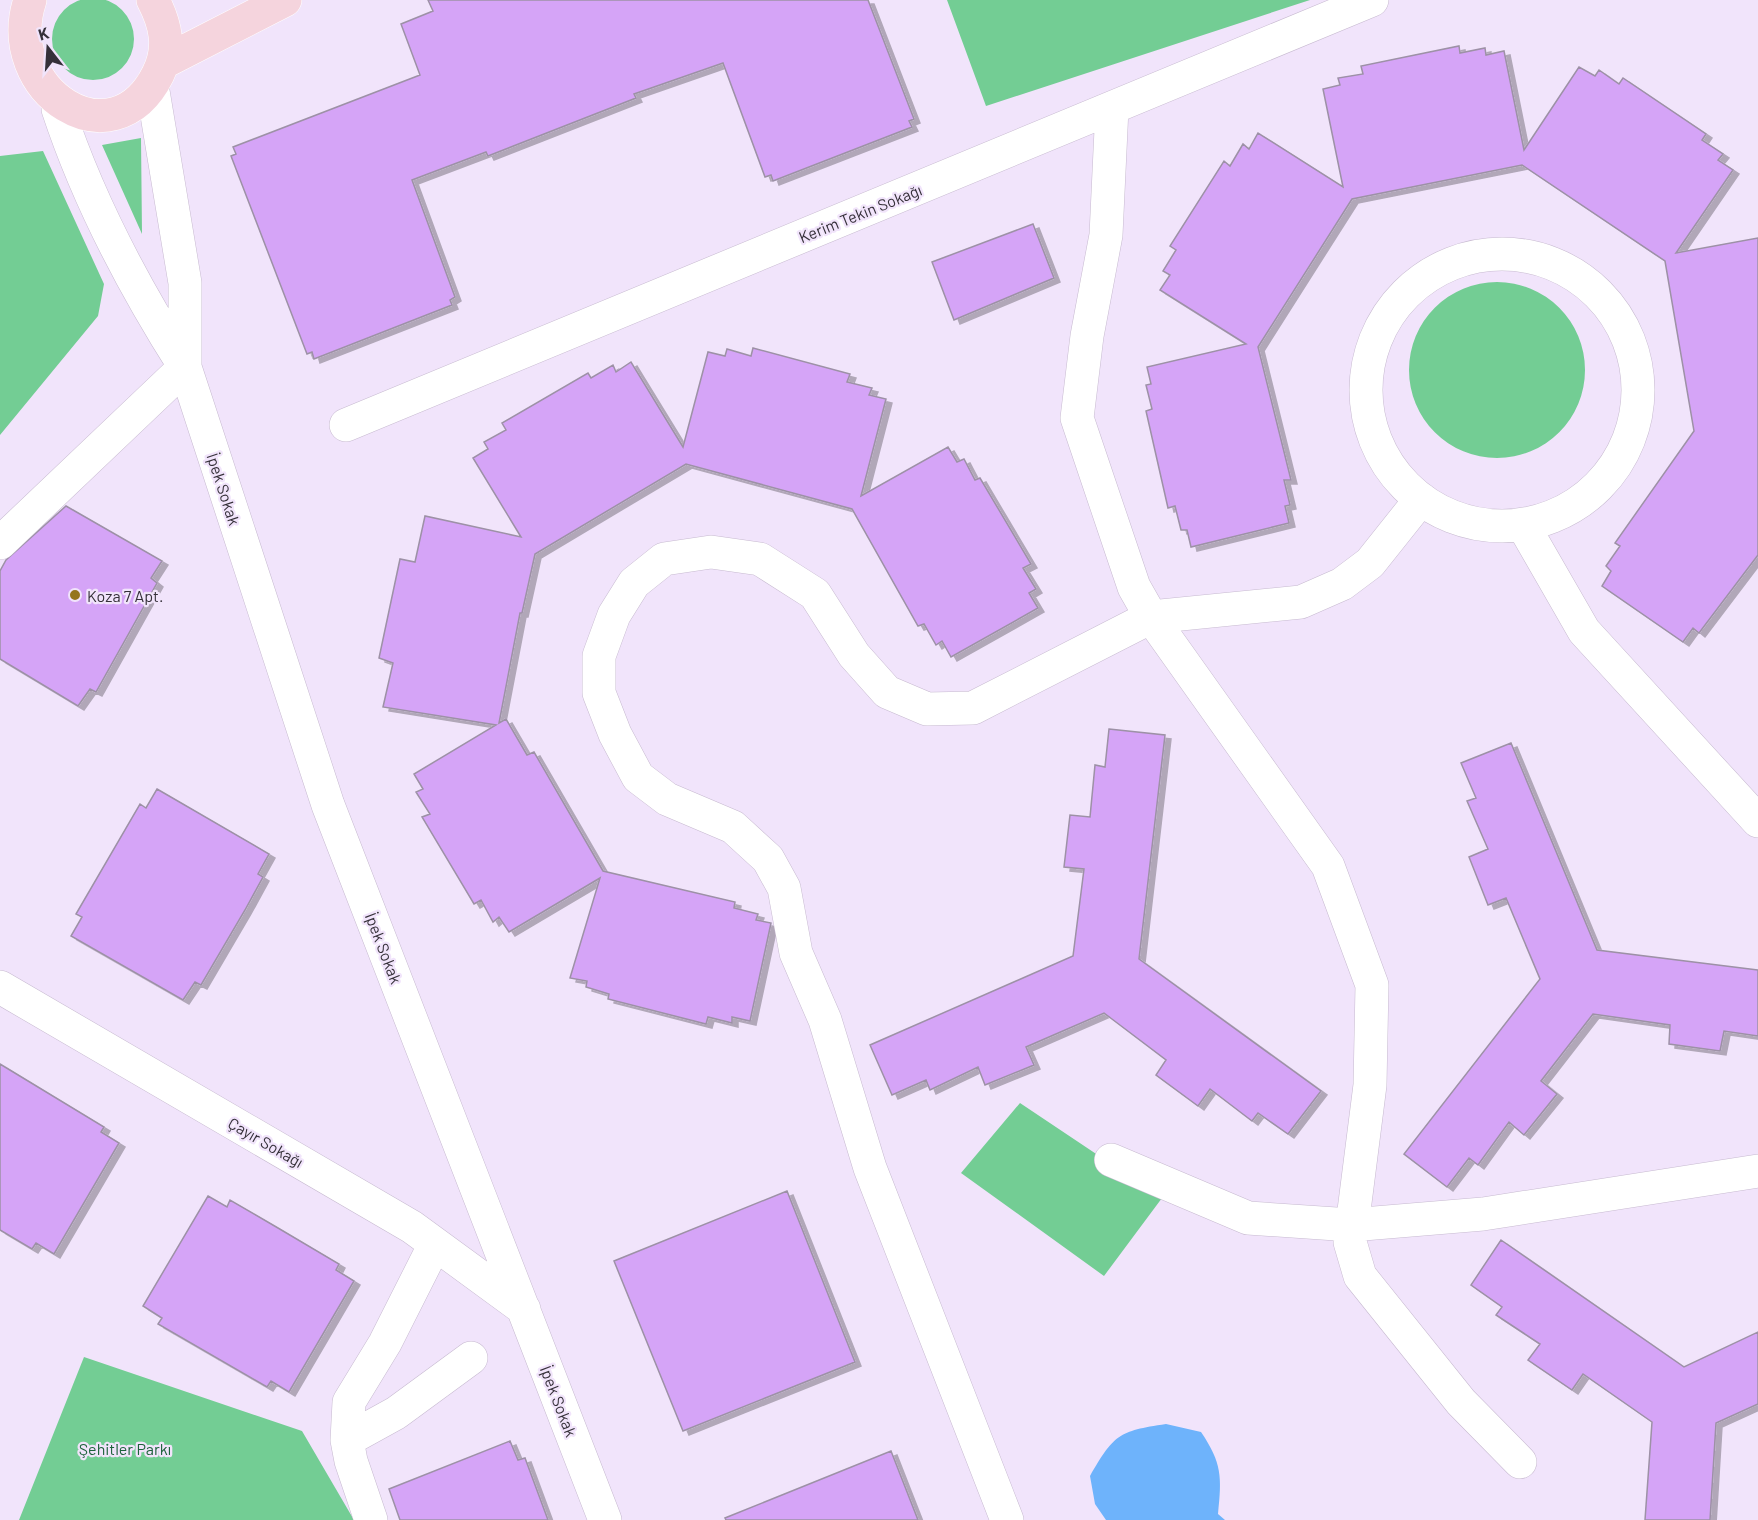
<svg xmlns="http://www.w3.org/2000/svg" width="1758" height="1520" viewBox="0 0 1758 1520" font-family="Barlow,sans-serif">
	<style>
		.green { fill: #73cd94 }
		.water { fill: #6eb3fb }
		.building { fill: #d5a4f7; stroke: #9d91a6; stroke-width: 1.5; filter: url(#shadow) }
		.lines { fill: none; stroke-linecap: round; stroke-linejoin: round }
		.minor-casing { stroke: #c7bad0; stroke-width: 34 }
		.major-casing { stroke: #fff; stroke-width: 34 }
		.minor { stroke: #fff; stroke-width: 33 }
		.major { stroke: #f5d4dd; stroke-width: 33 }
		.poi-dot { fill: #95751d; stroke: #f1e4fb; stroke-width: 2 }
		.labels { text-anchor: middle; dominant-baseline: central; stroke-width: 4.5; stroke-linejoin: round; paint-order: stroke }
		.street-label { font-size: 16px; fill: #353039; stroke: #f1e4fb }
		.poi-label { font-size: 16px; fill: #353039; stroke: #f1e4fb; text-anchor: start }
		.park-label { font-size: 16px; fill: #1d623b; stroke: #f1e4fb }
	</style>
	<defs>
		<filter id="shadow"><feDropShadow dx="6" dy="4" stdDeviation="0" flood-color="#0004"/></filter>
	</defs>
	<rect width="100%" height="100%" fill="#f1e4fb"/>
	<path class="green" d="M52 39a41 41 0 1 1 82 0a41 41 0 1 1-82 0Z
		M 947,0 L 1310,0 L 986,106 Z
		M 141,138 L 142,234 L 102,145 Z
		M 43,151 L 104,284 L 98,316 L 0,435 L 0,156 Z
		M1409 370a88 88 0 1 1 176 0a88 88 0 1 1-176 0Z
		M 1020,1103 L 1162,1198 L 1104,1276 L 961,1173 Z
		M 84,1357 L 302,1431 L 354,1520 L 19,1520 Z"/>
	<path class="water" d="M 1166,1424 L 1201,1432 C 1222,1463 1222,1477 1218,1514 L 1225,1520 L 1106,1520 L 1095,1504 L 1090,1476 C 1114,1435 1118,1431 1166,1424 Z"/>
	<path class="building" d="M 428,0 L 868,0 L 914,119 L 909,121 L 912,127 L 773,181 L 771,175 L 765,177 L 723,63 L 634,94 L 636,98 L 488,156 L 486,152 L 412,180 L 455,297 L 450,300 L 452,305 L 314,359 L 312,352 L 307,354 L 231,156 L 236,154 L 233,147 L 420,75 L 401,24 L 433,11 Z
		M 1459,46 L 1460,53 L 1485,48 L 1486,55 L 1504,51 L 1524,150 L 1579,67 L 1595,76 L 1599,70 L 1619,84 L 1623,78 L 1706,134 L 1702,140 L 1723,154 L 1718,160 L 1733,170 L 1676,253 L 1758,238 L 1758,555 L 1699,633 L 1693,628 L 1683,642 L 1602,586 L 1611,571 L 1606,566 L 1620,546 L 1615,543 L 1694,431 L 1665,261 L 1522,165 L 1352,199 L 1258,347 L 1291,480 L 1284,480 L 1290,505 L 1285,506 L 1289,523 L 1191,547 L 1187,530 L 1181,530 L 1175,506 L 1168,508 L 1146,411 L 1152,409 L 1146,385 L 1151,384 L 1147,367 L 1246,344 L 1160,290 L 1170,275 L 1163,271 L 1176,250 L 1170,246 L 1224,161 L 1230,166 L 1243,144 L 1249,149 L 1258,133 L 1343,187 L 1323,89 L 1340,85 L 1338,78 L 1363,74 L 1361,66 Z
		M 1033,224 L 1054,278 L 954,320 L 932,262 Z
		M 753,348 L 850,374 L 847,382 L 872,388 L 869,395 L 886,399 L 861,496 L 948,447 L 957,462 L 964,459 L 975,480 L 980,478 L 1031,564 L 1023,568 L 1036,589 L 1029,593 L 1038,608 L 951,657 L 942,641 L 936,645 L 924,624 L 918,626 L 852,509 L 686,464 L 535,554 L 522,613 L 520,613 L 499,723 L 506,719 L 527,755 L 534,752 L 603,871 L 735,902 L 734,908 L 758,914 L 756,920 L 771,923 L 750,1021 L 732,1017 L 732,1023 L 708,1017 L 706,1024 L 608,999 L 609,994 L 586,987 L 587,981 L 570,978 L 600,878 L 509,932 L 499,917 L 493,922 L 481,900 L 474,904 L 422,817 L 430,814 L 416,792 L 423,789 L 414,774 L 496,725 L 383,707 L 393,663 L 379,658 L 400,559 L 415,562 L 425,516 L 521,537 L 473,458 L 488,449 L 484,442 L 506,430 L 502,423 L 588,373 L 591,378 L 613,365 L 616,372 L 631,362 L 683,447 L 708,352 L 725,356 L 727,349 L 751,356 Z
		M 66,506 L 162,561 L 151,578 L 157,583 L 96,692 L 90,689 L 78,706 L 0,659 L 0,571 L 6,560 Z
		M 1109,729 L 1165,735 L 1139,959 L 1321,1091 L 1288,1134 L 1258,1113 L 1252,1121 L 1210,1089 L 1198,1106 L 1156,1075 L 1166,1060 L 1104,1013 L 1026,1047 L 1034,1065 L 985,1085 L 978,1067 L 930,1090 L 926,1080 L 892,1095 L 870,1045 L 1073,956 L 1084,869 L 1064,867 L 1070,815 L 1090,817 L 1095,765 L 1105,767 Z
		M 1511,743 L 1597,950 L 1758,970 L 1758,1036 L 1724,1031 L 1720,1051 L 1669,1044 L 1670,1025 L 1593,1014 L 1541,1081 L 1557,1094 L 1524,1135 L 1509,1122 L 1478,1165 L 1469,1158 L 1447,1187 L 1404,1154 L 1540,979 L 1506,898 L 1488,905 L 1469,857 L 1488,849 L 1467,801 L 1476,798 L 1461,763 Z
		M 157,789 L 269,854 L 258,874 L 263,877 L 245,910 L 201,985 L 195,982 L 183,1000 L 71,936 L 82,917 L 76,914 L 140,804 L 146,808 Z
		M 0,1064 L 104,1127 L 101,1132 L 119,1143 L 54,1254 L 36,1243 L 32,1249 L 0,1230 Z
		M 787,1191 L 855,1362 L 683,1431 L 614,1261 Z
		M 208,1196 L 227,1207 L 230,1200 L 278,1228 L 339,1264 L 336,1270 L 354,1281 L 289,1392 L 271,1381 L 267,1387 L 158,1324 L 162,1318 L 143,1306 Z
		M 1501,1240 L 1684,1367 L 1758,1332 L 1758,1404 L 1716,1423 L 1710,1520 L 1645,1520 L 1652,1422 L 1583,1374 L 1572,1390 L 1528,1360 L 1540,1344 L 1496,1315 L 1502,1307 L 1471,1285 Z
		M 510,1441 L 518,1460 L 525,1458 L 548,1520 L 400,1520 L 389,1489 Z
		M 891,1451 L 918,1520 L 726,1520 L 725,1518 Z"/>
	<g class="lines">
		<defs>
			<path id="minor" d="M 1112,108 L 1106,235 L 1087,336 L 1077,418 L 1134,587 L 1151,617 L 1328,866 L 1372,985 L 1370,1085 L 1350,1242 L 1360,1276 L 1461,1402 L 1520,1462
				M 58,109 C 88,200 134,287 185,367 L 328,805 L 605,1520
				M1366 390a136 136 0 1 1 272 0a136 136 0 1 1-272 0Z
				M 346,425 L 1372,0
				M 1523,525 L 1584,631 L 1758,821
				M 0,543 L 185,367 L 185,283 L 152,85
				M 0,987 L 412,1227 L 524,1309
				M 1111,1160 L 1248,1218 L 1351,1225 L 1483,1214 L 1758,1171
				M 347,1440 L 396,1413 L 471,1358
				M 371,1520 L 351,1461 L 347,1440 L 349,1402 L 385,1343 L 435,1244
				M 1007,1520 L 870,1168 L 825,1020 L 796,953 L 784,888 L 768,859 L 733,827 L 667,799 L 638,777 L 615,734 L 599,693 L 599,656 L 614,615 L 634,583 L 664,559 L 711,552 L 760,559 L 815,594 L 854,655 L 887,692 L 927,709 L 973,708 L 1151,617 L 1301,602 L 1342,584 L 1370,563 L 1421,499"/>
			<path id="major" d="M 30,0 C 0,91 113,165 158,74 C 171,48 166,25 153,0
				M 164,62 L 285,0"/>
		</defs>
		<use href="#minor" class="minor-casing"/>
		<use href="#major" class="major-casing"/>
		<use href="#minor" class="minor"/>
		<use href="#major" class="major"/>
	</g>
	<circle class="poi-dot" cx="75" cy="595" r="6"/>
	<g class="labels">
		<g class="street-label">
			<text transform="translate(860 213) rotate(-22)">Kerim Tekin Sokağı</text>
			<text transform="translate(224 489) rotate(72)">İpek Sokak</text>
			<text transform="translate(384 948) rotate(69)">İpek Sokak</text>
			<text transform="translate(266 1142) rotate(30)">Çayır Sokağı</text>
			<text transform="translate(559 1401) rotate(69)">İpek Sokak</text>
		</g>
		<g class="poi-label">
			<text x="87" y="595">Koza 7 Apt.</text>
		</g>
		<g class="park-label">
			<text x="125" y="1448">Şehitler Parkı</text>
		</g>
	</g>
	<g transform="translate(48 48) rotate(343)" stroke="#f1e4fb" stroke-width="4.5" paint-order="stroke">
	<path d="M0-4.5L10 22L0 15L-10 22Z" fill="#353039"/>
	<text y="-9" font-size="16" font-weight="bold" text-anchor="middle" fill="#353039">K</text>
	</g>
</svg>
